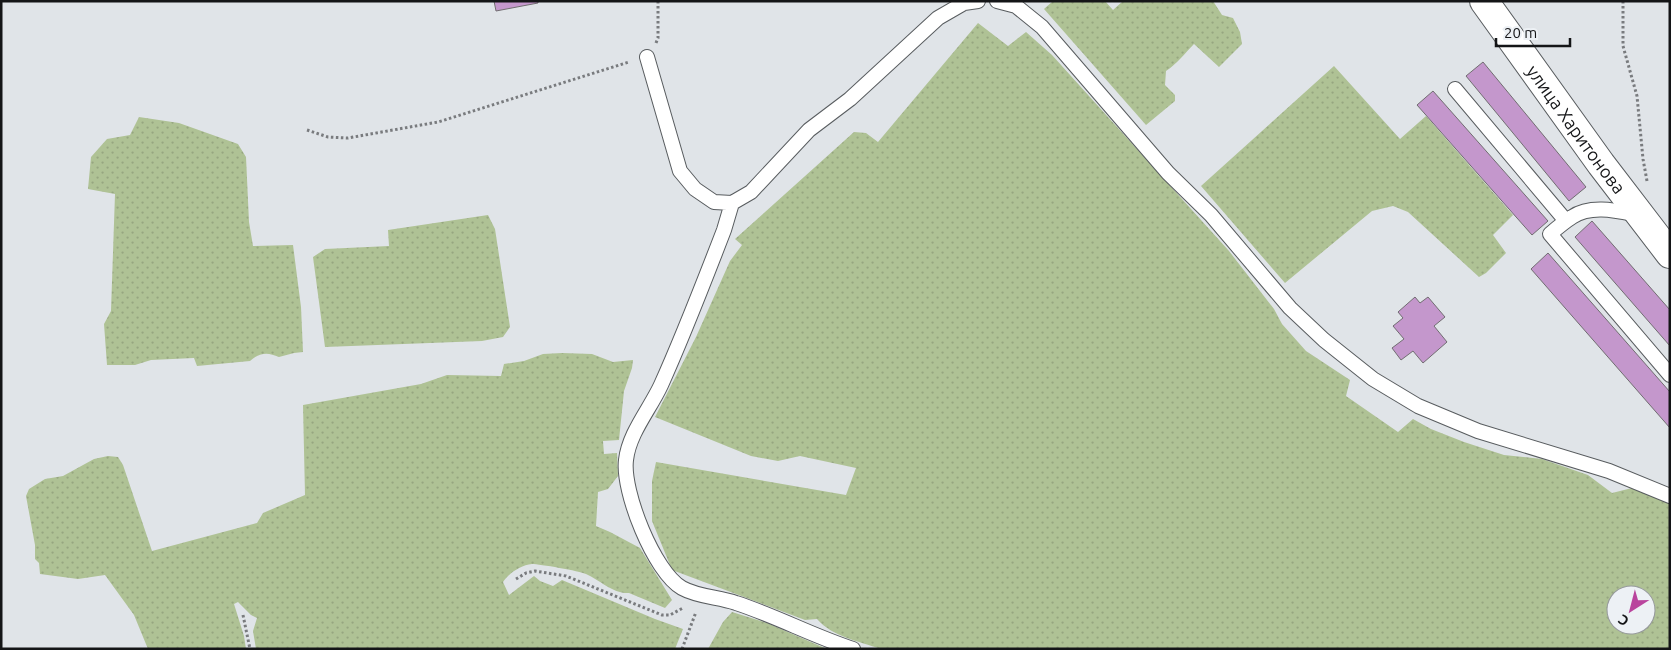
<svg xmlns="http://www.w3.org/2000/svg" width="1671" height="650" viewBox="0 0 1671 650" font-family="Ubuntu,sans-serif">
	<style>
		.garden { fill: url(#garden-dots); fill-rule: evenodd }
		.building { fill: #c497cc; stroke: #716d71 }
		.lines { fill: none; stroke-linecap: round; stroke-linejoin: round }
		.lane-casing { stroke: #585c5f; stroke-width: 16 }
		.street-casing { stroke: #585c5f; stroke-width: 30 }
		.path { stroke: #797b7e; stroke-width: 3; stroke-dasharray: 2.5 2.5; stroke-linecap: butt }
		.lane { stroke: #fff; stroke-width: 14 }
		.street { stroke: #fff; stroke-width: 28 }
		.labels { text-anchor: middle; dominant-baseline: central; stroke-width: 4; stroke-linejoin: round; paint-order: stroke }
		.street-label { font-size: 18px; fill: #141517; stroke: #edf1f5 }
	</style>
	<defs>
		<pattern id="garden-dots" width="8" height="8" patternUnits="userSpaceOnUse" patternTransform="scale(1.25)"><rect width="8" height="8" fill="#afc295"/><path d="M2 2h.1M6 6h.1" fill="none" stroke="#96a680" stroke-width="1.8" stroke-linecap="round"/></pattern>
	</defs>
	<rect width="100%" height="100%" fill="#e0e4e8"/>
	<path class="garden" d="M 1053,1 L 1105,1 L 1113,10 L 1123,1 L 1213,1 L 1222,15 L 1233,18 L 1240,32 L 1242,44 L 1219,67 L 1194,44 C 1185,53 1177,64 1166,71 L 1165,85 L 1175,95 L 1175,101 L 1146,125 L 1044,9 Z
		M 978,23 L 1008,46 L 1026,32 L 1052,55 L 1229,251 L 1274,309 L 1282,324 L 1306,351 L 1350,380 L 1346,396 L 1398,432 L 1413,419 L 1431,429 L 1464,442 L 1504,455 L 1542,459 L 1588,475 L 1612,493 L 1632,488 L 1670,501 L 1670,649 L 881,649 C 858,641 833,637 817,619 L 805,620 L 672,570 L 652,521 L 652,481 L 656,462 L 846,495 L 856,468 L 800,456 L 778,461 L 751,456 L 655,417 L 696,337 L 730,261 L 742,245 L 735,239 L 854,132 L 866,133 L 878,142 ZM 1616,595 L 1646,595 L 1646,625 L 1616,625 Z
		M 1334,66 L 1400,139 L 1426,116 L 1513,215 L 1493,235 L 1506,253 L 1486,273 L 1479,277 L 1408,212 L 1393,206 L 1372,211 L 1285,283 L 1201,186 Z
		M 139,117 L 179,123 L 238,144 L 246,157 L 249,222 L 253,246 L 293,245 L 301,307 L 303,352 L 294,353 L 279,357 C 268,352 260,352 250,361 L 197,366 L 194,358 L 151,360 L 135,365 L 107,365 L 104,324 L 111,311 L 115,194 L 88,189 L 91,157 L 107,139 L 130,135 Z
		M 488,215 L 495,229 L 510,327 L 503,337 L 482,341 L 325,347 L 313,257 L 325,249 L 389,246 L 388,230 Z
		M 562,353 L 592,354 L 613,362 L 633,360 L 632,368 L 624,391 L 619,440 L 603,441 L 604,454 L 617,453 L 618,476 L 608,489 L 598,492 L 596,526 L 610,532 L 640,548 L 672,600 L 665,608 L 629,593 C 613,594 600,580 586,574 C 580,571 539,564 532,564 C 521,565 509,573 503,582 L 509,595 L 534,576 L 540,581 L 553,586 L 562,580 L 655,619 L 683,629 L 675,649 L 256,649 L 253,631 L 257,618 L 251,615 L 238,602 L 234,604 L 244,636 L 246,649 L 148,649 L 134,615 L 105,575 L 78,579 L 40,574 L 39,563 L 35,559 L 35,545 L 26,496 L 29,489 L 45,479 L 63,476 L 94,459 L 108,456 L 118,457 L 123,465 L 152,551 L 257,523 L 263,513 L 305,495 L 303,405 L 421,384 L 447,375 L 501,376 L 504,364 L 524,361 L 543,354 Z
		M 732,612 L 767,623 L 827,649 L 708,649 L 723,622 Z"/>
	<path class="building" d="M 494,1 L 538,1 L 538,3 L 496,11 Z
		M 1483,62 L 1586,187 L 1569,201 L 1466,76 Z
		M 1433,91 L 1548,221 L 1532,235 L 1417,105 Z
		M 1592,221 L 1670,310 L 1670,346 L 1575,237 Z
		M 1548,253 L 1670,392 L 1670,428 L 1531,269 Z
		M 1415,297 L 1420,303 L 1428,297 L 1445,317 L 1434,326 L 1447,342 L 1423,363 L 1413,351 L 1401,360 L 1392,348 L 1404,339 L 1393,326 L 1403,318 L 1398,312 Z"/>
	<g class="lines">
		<defs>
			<path id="lane" d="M 997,1 L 1016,6 L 1042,27 L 1168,173 L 1211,215 L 1290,308 L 1324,340 L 1373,379 L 1418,406 L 1478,431 L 1609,471 L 1670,496
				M 647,57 L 680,171 L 695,189 L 714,202 L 732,203 L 751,192 L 809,130 L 850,99 L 938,18 L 964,3 L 978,1
				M 1455,89 L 1566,221
				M 732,203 L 724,230 C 704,282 684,334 661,385 C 650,409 629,433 626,460 C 622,491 654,572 682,588 C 698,597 719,597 736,603 C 776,616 813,636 853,649
				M 1639,215 C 1618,211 1591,204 1572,217 C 1564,222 1557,228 1550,234 L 1670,375"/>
			<g id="street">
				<path id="s1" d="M 1484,1 L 1601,164 L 1670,254"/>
			</g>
		</defs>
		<use href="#lane" class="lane-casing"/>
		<use href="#street" class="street-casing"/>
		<path class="path" d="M 1623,1 L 1623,46 L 1637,96 L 1643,159 L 1647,181
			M 656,43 L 658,38 L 658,1
			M 307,130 L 328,137 L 348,138 L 438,122 L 629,62
			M 516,579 L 526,573 L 535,571 L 566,576 L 662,615 L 670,615 L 683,608
			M 243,615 L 250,649
			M 682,649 L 696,612"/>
		<use href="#lane" class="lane"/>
		<use href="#street" class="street"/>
	</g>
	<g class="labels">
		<g class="street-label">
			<text stroke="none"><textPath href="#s1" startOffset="158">улица Харитонова</textPath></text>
		</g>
	</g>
	<rect width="1671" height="650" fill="none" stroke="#141517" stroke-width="5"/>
	<g transform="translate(1631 610) rotate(216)"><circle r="24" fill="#edf1f5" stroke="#96999c"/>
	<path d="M0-4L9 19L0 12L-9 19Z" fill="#b9449d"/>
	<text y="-8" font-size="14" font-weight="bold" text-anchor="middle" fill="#141517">С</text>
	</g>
	<path d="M1496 38v8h74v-8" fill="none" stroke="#141517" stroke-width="2.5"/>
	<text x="1504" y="38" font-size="15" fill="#141517" stroke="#edf1f5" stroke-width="4" paint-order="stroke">20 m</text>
</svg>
